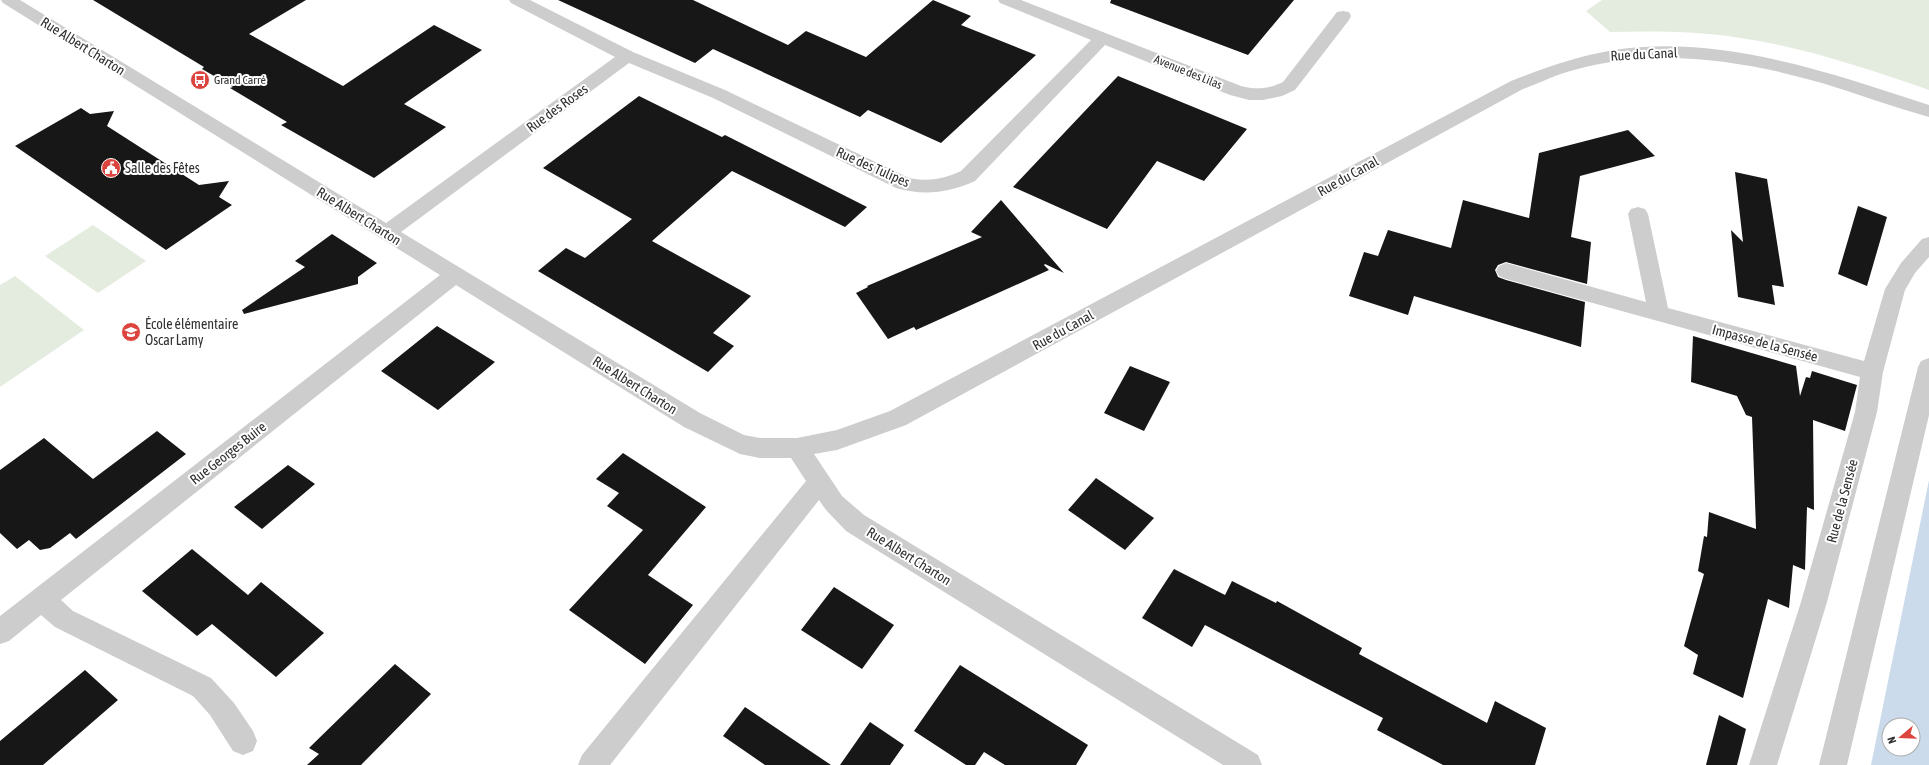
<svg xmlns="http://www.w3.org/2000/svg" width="1929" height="765" viewBox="0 0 1929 765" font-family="'Asap Condensed',sans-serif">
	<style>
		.green { fill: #e4ecdf }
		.water { fill: #ccdbeb; fill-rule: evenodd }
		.building { fill: #171717 }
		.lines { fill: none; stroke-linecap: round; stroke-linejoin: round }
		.minor { fill: #cdcdcd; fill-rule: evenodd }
		.labels { text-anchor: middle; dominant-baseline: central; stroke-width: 4; stroke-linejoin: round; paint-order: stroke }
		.far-street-label { font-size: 12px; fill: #303030; stroke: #fff }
		.far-poi-label { font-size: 12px; fill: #303030; stroke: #fff; text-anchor: start }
		.street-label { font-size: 14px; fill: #303030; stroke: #fff }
		.poi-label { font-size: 14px; fill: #303030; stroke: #fff; text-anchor: start }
	</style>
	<rect width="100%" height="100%" fill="#fff"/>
	<path class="green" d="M 1602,0 L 1929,0 L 1929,90 C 1868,69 1806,48 1741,38 C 1698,31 1654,31 1610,32 L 1586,11 Z
		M 93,225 L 146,261 L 98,293 L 45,256 Z
		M 15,276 L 84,330 L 0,387 L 0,285 Z"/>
	<path class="water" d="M 1929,480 L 1929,765 L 1871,765 ZM 1889,725 L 1913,725 L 1913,749 L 1889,749 Z"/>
	<path class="building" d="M 93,0 L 306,0 L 249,34 L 343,86 L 434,25 L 482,50 L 404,104 L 446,127 L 374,178 L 281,125 L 287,122 L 230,88 L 233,87 L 202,69 L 204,67 Z
		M 558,0 L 693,0 L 788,45 L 806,31 L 866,57 L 933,0 L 971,16 L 961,25 L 1036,55 L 941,143 L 868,110 L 860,117 L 713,49 L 695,63 Z
		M 1111,0 L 1294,0 L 1248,55 L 1110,3 Z
		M 1118,76 L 1247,129 L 1204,181 L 1157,161 L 1107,229 L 1013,187 Z
		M 639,96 L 722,137 L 725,135 L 867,207 L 845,227 L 732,171 L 652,241 L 751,296 L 713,333 L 734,346 L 708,372 L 538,271 L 566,248 L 585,258 L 632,219 L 543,168 Z
		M 81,108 L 90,114 L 114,111 L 107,126 L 199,185 L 229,181 L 219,197 L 232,205 L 166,250 L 15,146 Z
		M 1628,130 L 1655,156 L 1580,176 L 1571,237 L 1591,242 L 1587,284 L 1506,262 L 1498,265 L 1495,270 L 1498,277 L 1506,280 L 1585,302 L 1581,347 L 1414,296 L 1408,315 L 1349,296 L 1364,252 L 1378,256 L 1388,230 L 1451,248 L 1463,200 L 1529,218 L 1539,153 Z
		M 1735,172 L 1767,179 L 1784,287 L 1772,285 L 1775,305 L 1738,297 L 1731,230 L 1743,242 Z
		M 1001,200 L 1064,273 L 1045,264 L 1044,265 L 1049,270 L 916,330 L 914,327 L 888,339 L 856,293 L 868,287 L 867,286 L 982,237 L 971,232 Z
		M 1858,206 L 1887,217 L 1867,286 L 1838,274 Z
		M 332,234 L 377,263 L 358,277 L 358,284 L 244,314 L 242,310 L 305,267 L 295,261 Z
		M 437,326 L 495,362 L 438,410 L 381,371 Z
		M 1693,336 L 1796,366 L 1800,396 L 1806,377 L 1810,378 L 1812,371 L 1857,385 L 1845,431 L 1813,420 L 1814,510 L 1807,507 L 1805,570 L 1793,565 L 1789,608 L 1768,599 L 1743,698 L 1693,674 L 1698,655 L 1684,646 L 1704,574 L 1698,571 L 1704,536 L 1707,537 L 1709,512 L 1756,529 L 1752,417 L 1746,415 L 1737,396 L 1691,382 Z
		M 1130,366 L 1170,382 L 1144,431 L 1104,413 Z
		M 157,431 L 186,454 L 76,539 L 70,533 L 50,548 L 40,550 L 29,540 L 17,549 L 0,533 L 0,470 L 44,438 L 93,479 Z
		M 623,453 L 706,507 L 648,575 L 693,605 L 645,664 L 569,610 L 643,530 L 607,506 L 619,493 L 596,479 Z
		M 288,465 L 315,484 L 262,529 L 234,507 Z
		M 1096,478 L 1154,518 L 1125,550 L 1068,510 Z
		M 192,549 L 248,595 L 261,582 L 324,633 L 276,677 L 212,624 L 197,636 L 142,591 Z
		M 1174,569 L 1225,595 L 1232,581 L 1276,603 L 1277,601 L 1362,648 L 1359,654 L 1487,723 L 1495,701 L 1546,728 L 1535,765 L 1443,765 L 1377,730 L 1383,718 L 1205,625 L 1192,647 L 1142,618 Z
		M 834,587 L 894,625 L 862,669 L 801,630 Z
		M 395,664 L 431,694 L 361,765 L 307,765 L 319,754 L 309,748 Z
		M 960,665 L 1088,745 L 1076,765 L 1005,765 L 984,752 L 975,765 L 966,765 L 914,731 Z
		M 85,670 L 118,700 L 43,765 L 0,765 L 0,741 Z
		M 745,707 L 831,765 L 765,765 L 723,736 Z
		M 1719,715 L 1746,729 L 1737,765 L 1706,765 Z
		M 870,722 L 904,745 L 890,765 L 840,765 Z"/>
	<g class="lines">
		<path class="minor" d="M 1,0 L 20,0 L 386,223 L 615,57 L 511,3 L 509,0 L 530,0 L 633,52 L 725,90 L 909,178 C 927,182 944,179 961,171 L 1091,40 L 1000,3 L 998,0 L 1021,0 L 1241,86 C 1256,90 1269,89 1283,82 L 1337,12 L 1343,11 L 1349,12 L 1351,16 L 1349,20 L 1295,90 L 1282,96 L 1263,100 L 1249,100 L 1230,95 L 1105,45 L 975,181 C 948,193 924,196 896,188 L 713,98 L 629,63 L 401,232 L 700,413 L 744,435 L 760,438 L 797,438 L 837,430 L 890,411 L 1511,81 C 1547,67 1583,54 1621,49 C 1726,36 1831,73 1929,105 L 1929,117 C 1893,107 1858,94 1822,83 C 1742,60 1656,47 1574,70 C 1557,74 1540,83 1523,89 L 906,425 L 837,450 L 814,454 L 842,496 L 864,515 L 1258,755 L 1262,765 L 1223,765 L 846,531 L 826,510 L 819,500 L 610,765 L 578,765 L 582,755 L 806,481 L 791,458 L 760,458 L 740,454 L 684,427 L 456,285 L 61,600 L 73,611 L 211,678 L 234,703 L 253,731 L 257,741 L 253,751 L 243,755 L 233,751 L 210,715 L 193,696 L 55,627 L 41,615 L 9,641 L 0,644 L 0,616 L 440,275 L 3,3 Z
			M 1638,207 L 1645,209 L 1648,214 L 1668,308 L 1864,361 L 1885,289 L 1901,263 L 1922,239 L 1929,237 L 1929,257 L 1915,273 L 1905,290 L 1883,372 L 1877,412 L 1827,602 L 1777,765 L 1749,765 L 1801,602 L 1855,412 L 1860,377 L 1506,279 L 1499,276 L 1496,271 L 1499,266 L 1506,263 L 1646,302 L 1628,214 L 1631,209 Z
			M 1929,358 L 1929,415 L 1847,765 L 1819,765 L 1918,367 L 1921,361 Z"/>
	</g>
	<defs>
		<symbol id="bus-disc" viewBox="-11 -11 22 22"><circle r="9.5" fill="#dc453d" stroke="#fff"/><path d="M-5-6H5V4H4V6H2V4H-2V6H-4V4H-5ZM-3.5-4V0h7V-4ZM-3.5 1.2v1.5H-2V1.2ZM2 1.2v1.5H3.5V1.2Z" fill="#fff"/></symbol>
		<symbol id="civic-disc" viewBox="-11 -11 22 22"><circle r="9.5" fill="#dc453d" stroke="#fff"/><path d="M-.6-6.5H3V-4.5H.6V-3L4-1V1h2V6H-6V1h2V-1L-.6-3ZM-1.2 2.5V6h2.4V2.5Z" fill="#fff"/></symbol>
		<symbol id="school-disc" viewBox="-11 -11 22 22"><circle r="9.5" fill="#dc453d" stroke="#fff"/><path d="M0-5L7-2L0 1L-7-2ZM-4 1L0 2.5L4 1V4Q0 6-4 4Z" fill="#fff"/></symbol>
	</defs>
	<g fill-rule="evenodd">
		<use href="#bus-disc" x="189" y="69" width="22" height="22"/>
		<use href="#civic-disc" x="100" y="157" width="22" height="22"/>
		<use href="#school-disc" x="120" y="321" width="22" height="22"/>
	</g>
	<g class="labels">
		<g class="far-street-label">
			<text transform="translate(1188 72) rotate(22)">Avenue des Lilas</text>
		</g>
		<g class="far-poi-label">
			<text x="214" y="80">Grand Carré</text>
		</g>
		<g class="street-label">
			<text transform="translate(83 46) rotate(32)">Rue Albert Charton</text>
			<text transform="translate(1644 54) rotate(-3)">Rue du Canal</text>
			<text transform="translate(557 108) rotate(-36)">Rue des Roses</text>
			<text transform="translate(873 167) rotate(24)">Rue des Tulipes</text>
			<text transform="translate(1348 176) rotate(-29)">Rue du Canal</text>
			<text transform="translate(359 216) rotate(32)">Rue Albert Charton</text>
			<text transform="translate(1063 330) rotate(-29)">Rue du Canal</text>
			<text transform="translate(1765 343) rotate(15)">Impasse de la Sensée</text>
			<text transform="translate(635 385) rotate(32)">Rue Albert Charton</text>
			<text transform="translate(228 453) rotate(-38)">Rue Georges Buire</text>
			<text transform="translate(1842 501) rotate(-75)">Rue de la Sensée</text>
			<text transform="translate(909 556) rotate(32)">Rue Albert Charton</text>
		</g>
		<g class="poi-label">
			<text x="125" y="168">Salle des Fêtes</text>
			<text x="145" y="324">École élémentaire<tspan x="145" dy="16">Oscar Lamy</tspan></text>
		</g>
	</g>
	<g transform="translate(1901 737) rotate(251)"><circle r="19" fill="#ffffff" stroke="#acacac"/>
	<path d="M0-3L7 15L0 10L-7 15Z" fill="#dc453d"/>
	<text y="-6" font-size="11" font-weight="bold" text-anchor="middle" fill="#303030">N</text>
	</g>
</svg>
